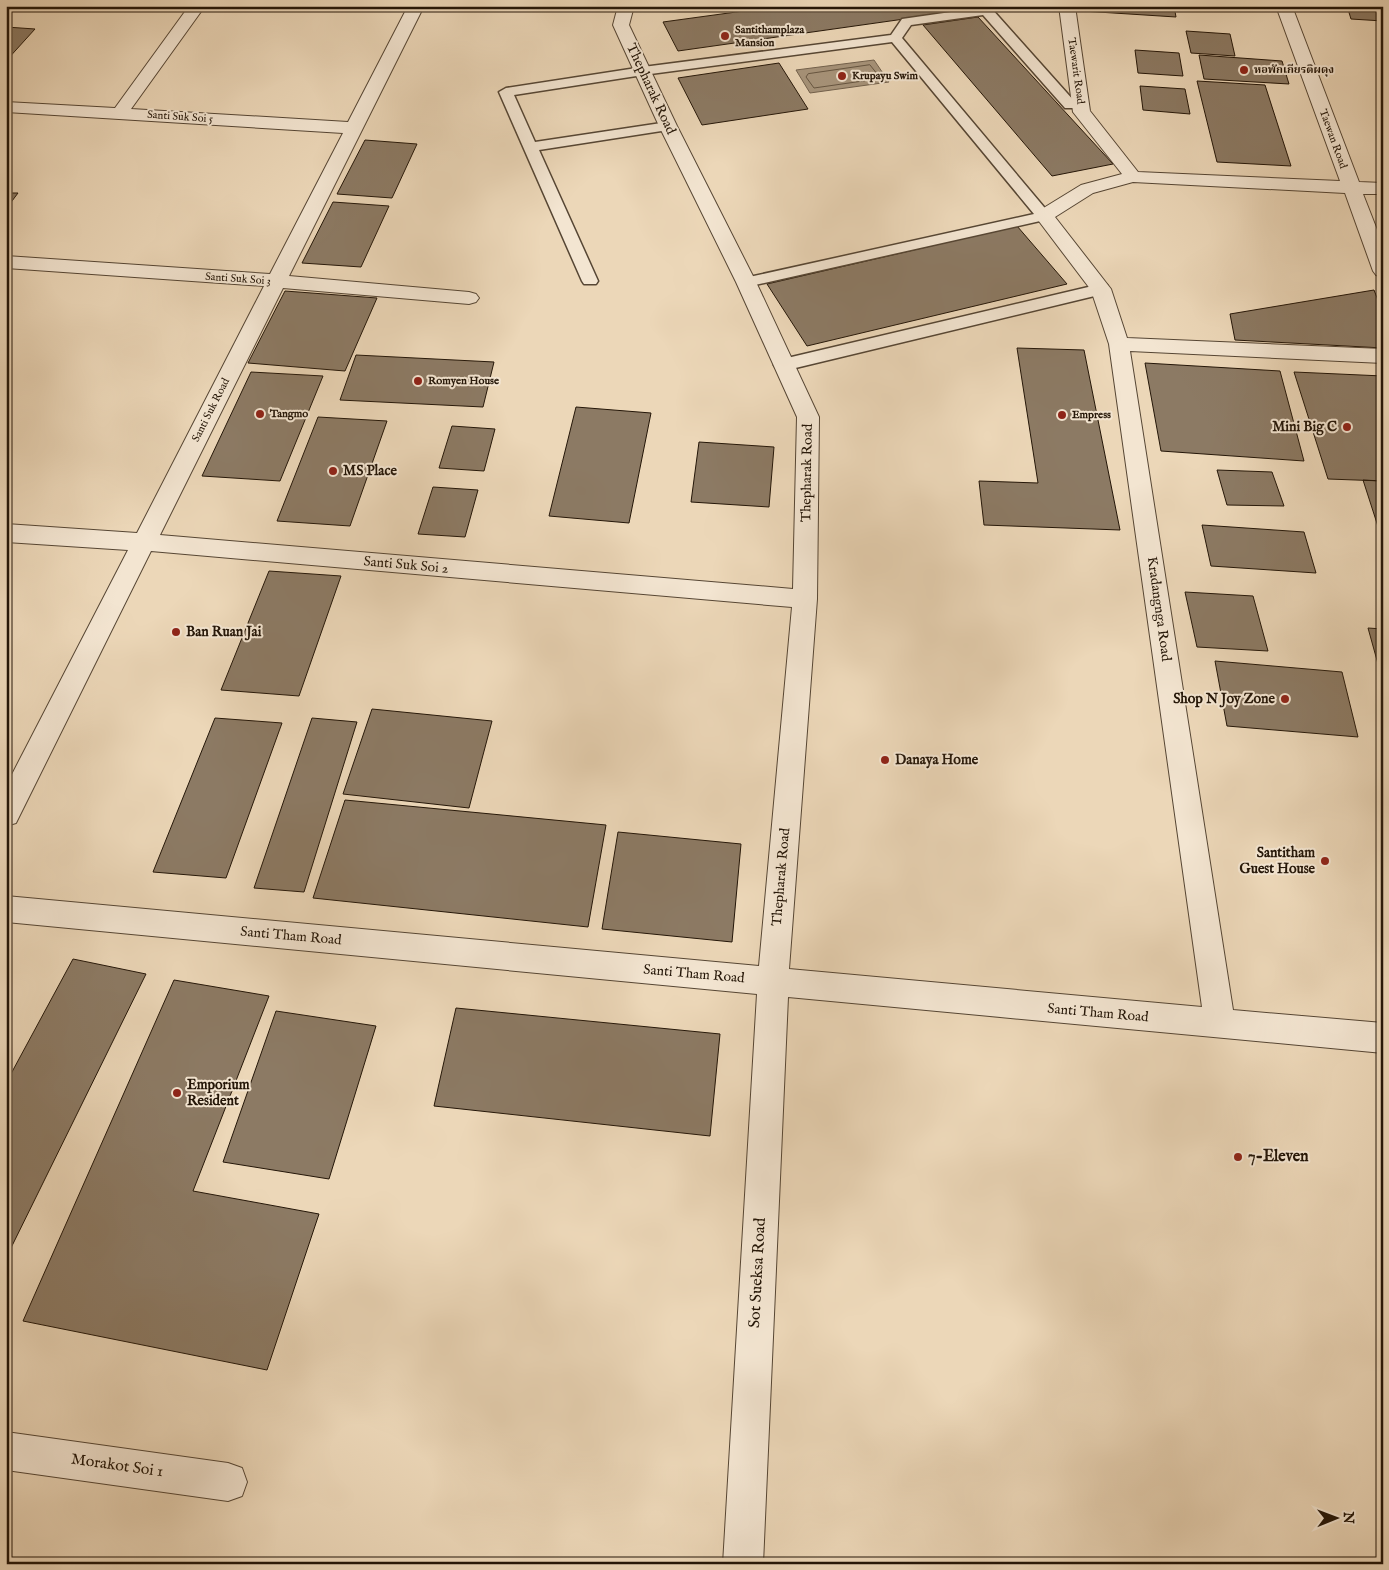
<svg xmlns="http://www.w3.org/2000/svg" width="1389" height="1570" viewBox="0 0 1389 1570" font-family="'IM FELL English','Noto Serif Thai',serif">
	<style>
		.water { fill: #a8957c; stroke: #73624e }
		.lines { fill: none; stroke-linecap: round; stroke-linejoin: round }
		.shore { stroke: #665642; stroke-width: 1 }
		.building { fill: #8c7a64; stroke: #241608 }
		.service-casing { stroke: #564634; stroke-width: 3 }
		.minor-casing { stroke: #564634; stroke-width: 2 }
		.service { fill: #f3e5d1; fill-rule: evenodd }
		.minor { fill: #f3e5d1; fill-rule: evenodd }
		.poi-dot { fill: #8f2418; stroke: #f3e5d1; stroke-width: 2 }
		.labels { text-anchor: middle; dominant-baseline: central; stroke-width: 4; stroke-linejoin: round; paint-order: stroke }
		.far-poi-label { font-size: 11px; font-weight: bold; fill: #241608; stroke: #f3e5d1; text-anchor: start }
		.far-street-label { font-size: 11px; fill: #241608; stroke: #f3e5d1 }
		.street-label { font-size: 14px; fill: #241608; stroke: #f3e5d1 }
		.poi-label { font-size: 14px; font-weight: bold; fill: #241608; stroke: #f3e5d1; text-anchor: start }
		.near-poi-label { font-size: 16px; font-weight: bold; fill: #241608; stroke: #f3e5d1; text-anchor: start }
		.near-street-label { font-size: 16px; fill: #241608; stroke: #f3e5d1 }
	</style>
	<rect width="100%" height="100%" fill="#ecd7b8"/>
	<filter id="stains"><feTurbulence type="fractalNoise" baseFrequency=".004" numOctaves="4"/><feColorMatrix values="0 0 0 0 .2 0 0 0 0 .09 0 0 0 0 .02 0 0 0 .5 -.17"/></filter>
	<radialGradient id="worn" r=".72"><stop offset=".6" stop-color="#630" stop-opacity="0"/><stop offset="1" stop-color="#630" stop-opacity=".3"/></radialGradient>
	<path class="water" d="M 874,60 L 889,82 L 810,93 L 796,70 Z"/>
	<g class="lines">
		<path class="shore" d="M 870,65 L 878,75 L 877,79 L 814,88 L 806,77 L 808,74 Z"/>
	</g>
	<path class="building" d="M 780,6 L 972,6 L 975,9 L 678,51 L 663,22 Z
		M 1082,6 L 1174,6 L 1176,17 L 1082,11 Z
		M 1213,6 L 1261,6 L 1262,10 Z
		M 1347,6 L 1383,6 L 1383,21 L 1351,19 Z
		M 978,17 L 1113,164 L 1052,176 L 923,25 Z
		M 6,27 L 35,29 L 6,61 Z
		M 1186,31 L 1230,34 L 1235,56 L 1191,53 Z
		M 1135,50 L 1179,53 L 1183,76 L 1138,73 Z
		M 1199,55 L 1282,61 L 1289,84 L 1204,79 Z
		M 779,63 L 808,109 L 702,125 L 678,78 Z
		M 1197,81 L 1265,85 L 1291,166 L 1217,162 Z
		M 1140,86 L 1185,89 L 1190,114 L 1143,110 Z
		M 365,140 L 417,144 L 392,198 L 337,194 Z
		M 6,193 L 18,193 L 6,209 Z
		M 333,202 L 389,206 L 361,267 L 302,263 Z
		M 1017,226 L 1067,284 L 807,346 L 767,284 Z
		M 1374,290 L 1383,313 L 1383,348 L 1235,340 L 1230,314 Z
		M 285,291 L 377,298 L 345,371 L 248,363 Z
		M 1017,348 L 1084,350 L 1120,530 L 984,525 L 979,481 L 1038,483 Z
		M 356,355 L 494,362 L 483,407 L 340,400 Z
		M 1145,363 L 1280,371 L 1304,461 L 1161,451 Z
		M 251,372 L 323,376 L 280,481 L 202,476 Z
		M 1294,372 L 1383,376 L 1383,481 L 1328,479 Z
		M 576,407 L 651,413 L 629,523 L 549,516 Z
		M 318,417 L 387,421 L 350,526 L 277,521 Z
		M 452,426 L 495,429 L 484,471 L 439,468 Z
		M 699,442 L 774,447 L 769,507 L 691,502 Z
		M 1217,470 L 1272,472 L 1284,506 L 1227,505 Z
		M 1363,480 L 1383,481 L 1383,542 Z
		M 433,487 L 478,490 L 465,537 L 418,534 Z
		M 1202,525 L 1304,532 L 1316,573 L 1211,566 Z
		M 269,571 L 341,576 L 299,696 L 221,690 Z
		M 1185,592 L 1253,596 L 1268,651 L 1197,647 Z
		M 1368,628 L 1383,629 L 1383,682 Z
		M 1215,661 L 1342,672 L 1358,737 L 1227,726 Z
		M 372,709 L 492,721 L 469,808 L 343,794 Z
		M 215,718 L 282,723 L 226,878 L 153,872 Z
		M 312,718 L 357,722 L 304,892 L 254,888 Z
		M 345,800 L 606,825 L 588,927 L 313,898 Z
		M 618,832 L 741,844 L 732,942 L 602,929 Z
		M 73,959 L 146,974 L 6,1258 L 6,1083 Z
		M 174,980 L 269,996 L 193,1191 L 319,1214 L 267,1370 L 23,1321 Z
		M 456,1008 L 720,1034 L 710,1136 L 434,1106 Z
		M 276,1011 L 376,1026 L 329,1179 L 223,1162 Z"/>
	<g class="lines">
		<defs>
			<path id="service" d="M 986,7 L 991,8 L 1075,102 L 1077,105 L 1075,108 L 1065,108 L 983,15 L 911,25 L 902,38 L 1049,213 L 1052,216 L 1049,219 L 746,287 L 740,285 L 738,282 L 740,279 L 1034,214 L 892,42 L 643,75 L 514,95 L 535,142 L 668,122 L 673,123 L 675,126 L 673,129 L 668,130 L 539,150 L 598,281 L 596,284 L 584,284 L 582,281 L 499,92 L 506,88 L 643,67 L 891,35 L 902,19 Z
				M 1101,284 L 1107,285 L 1109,289 L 1107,293 L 783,371 L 777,369 L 774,365 L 777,361 L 783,359 Z"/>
			<path id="minor" d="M 189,6 L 205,6 L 131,109 L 348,122 L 408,6 L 424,6 L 289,276 L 469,292 L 476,294 L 479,298 L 476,302 L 469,304 L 283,288 L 160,535 L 793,589 L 797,417 L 736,282 L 659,126 L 613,25 L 618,6 L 634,6 L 629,25 L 677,126 L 756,282 L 819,417 L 817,599 L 789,969 L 1202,1007 L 1109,344 L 1091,290 L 1035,216 L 1037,212 L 1081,185 L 1122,174 L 1073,112 L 1059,6 L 1075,6 L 1090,111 L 1138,172 L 1340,181 L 1276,6 L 1292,6 L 1359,182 L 1383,183 L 1383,194 L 1363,194 L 1383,245 L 1383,277 L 1376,275 L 1373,271 L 1345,193 L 1133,182 L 1093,193 L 1055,217 L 1111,289 L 1127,338 L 1383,349 L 1383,363 L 1130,351 L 1233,1010 L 1383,1023 L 1383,1053 L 788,997 L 763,1564 L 723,1564 L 757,994 L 6,922 L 6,896 L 759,966 L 792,607 L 151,551 L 16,823 L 6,826 L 6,786 L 128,550 L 6,542 L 6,524 L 137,533 L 264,286 L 6,268 L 6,256 L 270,274 L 343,133 L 6,112 L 6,102 L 115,108 Z
				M 6,1432 L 228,1463 L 242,1468 L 247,1482 L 242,1496 L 228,1501 L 6,1470 Z"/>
		</defs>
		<use href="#service" class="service-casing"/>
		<use href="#minor" class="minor-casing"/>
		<use href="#service" class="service"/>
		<use href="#minor" class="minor"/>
	</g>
	<g class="poi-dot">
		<circle cx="725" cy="36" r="5"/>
		<circle cx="1244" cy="70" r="5"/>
		<circle cx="842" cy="76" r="5"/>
		<circle cx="418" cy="381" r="5"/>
		<circle cx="260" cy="414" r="5"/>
		<circle cx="1062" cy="415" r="5"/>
		<circle cx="1347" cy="427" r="5"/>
		<circle cx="333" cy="471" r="5"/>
		<circle cx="176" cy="632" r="5"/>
		<circle cx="1285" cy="699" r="5"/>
		<circle cx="885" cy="760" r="5"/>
		<circle cx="1325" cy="861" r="5"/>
		<circle cx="177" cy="1093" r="5"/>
		<circle cx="1238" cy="1157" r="5"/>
	</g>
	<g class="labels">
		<g class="far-poi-label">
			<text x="735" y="30">Santithamplaza<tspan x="735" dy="13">Mansion</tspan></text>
			<text x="1254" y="70">หอพักเกียรติผดุง</text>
			<text x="852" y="76">Krupayu Swim</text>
			<text x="428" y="381">Romyen House</text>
			<text x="270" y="414">Tangmo</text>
			<text x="1072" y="415">Empress</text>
		</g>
		<g class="far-street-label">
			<text transform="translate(1076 71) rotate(82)">Taewarit Road</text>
			<text transform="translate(180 117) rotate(4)">Santi Suk Soi 5</text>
			<text transform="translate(1333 139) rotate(70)">Taewan Road</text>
			<text transform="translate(238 279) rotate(4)">Santi Suk Soi 3</text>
			<text transform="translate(211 410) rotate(-63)">Santi Suk Road</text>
		</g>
		<g class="street-label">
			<text transform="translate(651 89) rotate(65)">Thepharak Road</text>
			<text transform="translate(807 473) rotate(-89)">Thepharak Road</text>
			<text transform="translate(406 565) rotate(5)">Santi Suk Soi 2</text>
			<text transform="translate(1159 609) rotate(82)">Kradangnga Road</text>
			<text transform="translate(781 877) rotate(-85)">Thepharak Road</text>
			<text transform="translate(291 936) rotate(5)">Santi Tham Road</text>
			<text transform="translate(694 974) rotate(5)">Santi Tham Road</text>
			<text transform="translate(1098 1013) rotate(5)">Santi Tham Road</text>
		</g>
		<g class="poi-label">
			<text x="1337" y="427" text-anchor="end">Mini Big C</text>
			<text x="343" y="471">MS Place</text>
			<text x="186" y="632">Ban Ruan Jai</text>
			<text x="1275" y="699" text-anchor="end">Shop N Joy Zone</text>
			<text x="895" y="760">Danaya Home</text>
			<text x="1315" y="853" text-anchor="end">Santitham<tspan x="1315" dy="16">Guest House</tspan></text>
			<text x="187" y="1085">Emporium<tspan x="187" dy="16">Resident</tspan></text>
		</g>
		<g class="near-poi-label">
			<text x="1248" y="1157">7-Eleven</text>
		</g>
		<g class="near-street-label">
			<text transform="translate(758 1273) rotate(-87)">Sot Sueksa Road</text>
			<text transform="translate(117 1466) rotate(8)">Morakot Soi 1</text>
		</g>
	</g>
	<rect width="1389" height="1570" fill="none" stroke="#ecd7b8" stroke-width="25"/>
	<rect x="8" y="8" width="1374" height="1555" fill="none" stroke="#241608" stroke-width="2.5"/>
	<rect x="12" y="12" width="1364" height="1545" fill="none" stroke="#241608"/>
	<g transform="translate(1336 1518) rotate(89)" stroke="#f3e5d1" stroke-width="4" paint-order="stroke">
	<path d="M0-4L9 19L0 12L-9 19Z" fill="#241608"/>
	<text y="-8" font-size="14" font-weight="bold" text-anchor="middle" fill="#241608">N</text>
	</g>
	<rect width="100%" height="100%" filter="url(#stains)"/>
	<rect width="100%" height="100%" fill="url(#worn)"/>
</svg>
